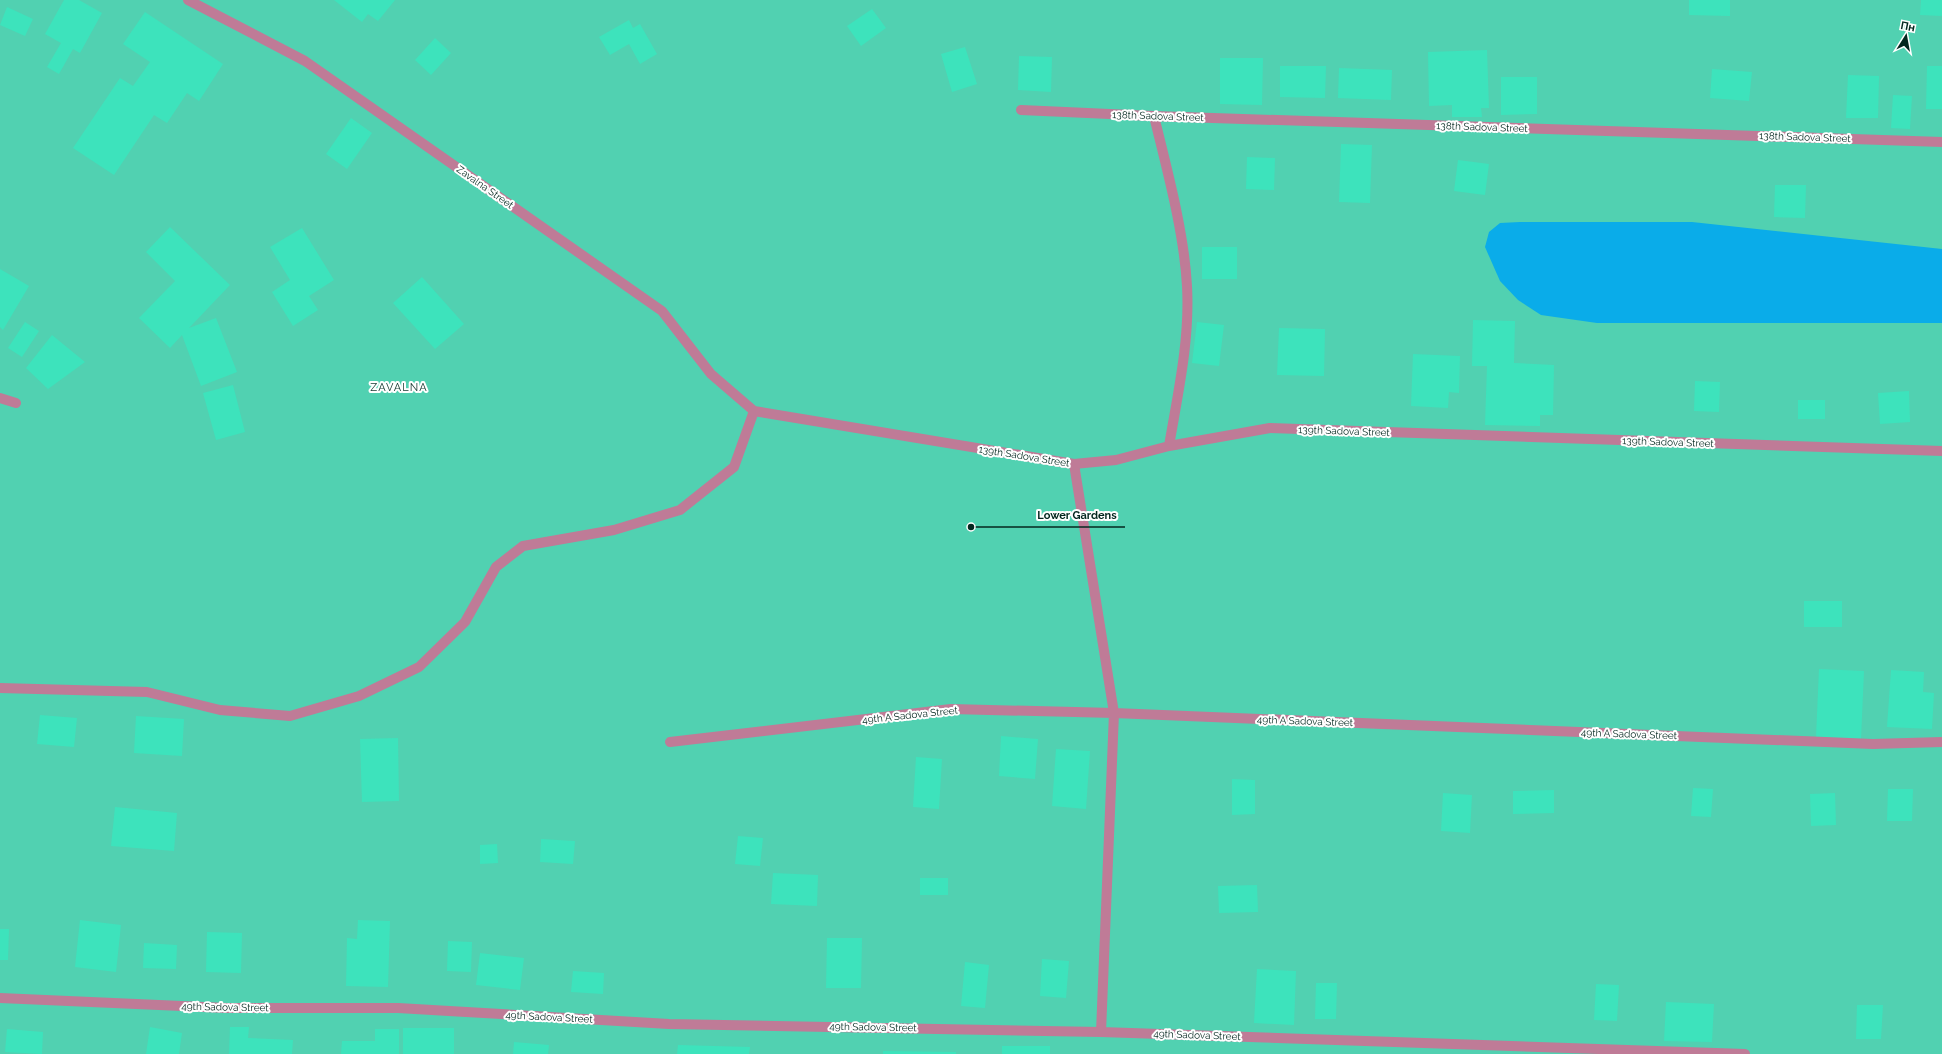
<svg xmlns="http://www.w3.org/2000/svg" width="1942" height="1054" viewBox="0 0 1942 1054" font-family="Raleway,sans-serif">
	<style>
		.green { fill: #51d1b1 }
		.water { fill: #0aace9 }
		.building { fill: #3de3bc }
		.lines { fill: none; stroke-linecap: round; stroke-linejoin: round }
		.minor { stroke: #bf7b97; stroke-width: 10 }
		.labels { text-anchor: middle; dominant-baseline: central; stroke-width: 4; stroke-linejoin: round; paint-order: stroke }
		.street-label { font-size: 10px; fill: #04271f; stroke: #fff }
		.neighbourhood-label { font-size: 11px; letter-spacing: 1px; fill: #12352c; stroke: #fff }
		.leader { fill: none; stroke: #04271f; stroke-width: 1.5 }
		.callout-dot { fill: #04271f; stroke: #fff; stroke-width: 1.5 }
		.callout-label { font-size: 11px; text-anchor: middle; font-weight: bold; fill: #04271f; stroke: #fff; stroke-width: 4; stroke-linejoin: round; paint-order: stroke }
	</style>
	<rect width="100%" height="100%" fill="#acfee5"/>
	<path class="green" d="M 0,0 L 1942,0 L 1942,1054 L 0,1054 Z"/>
	<path class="water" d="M 1520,222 L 1692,222 L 1942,249 L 1942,323 L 1597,323 L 1541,315 L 1518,300 L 1500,281 L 1485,247 L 1489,232 L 1500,223 Z"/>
	<path class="building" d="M 64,0 L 79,0 L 102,13 L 80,53 L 73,49 L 59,74 L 47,67 L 61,43 L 45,34 Z
		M 334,0 L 395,0 L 378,21 L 368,14 L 362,22 Z
		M 1689,0 L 1730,0 L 1730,16 L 1689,15 Z
		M 1921,0 L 1942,0 L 1942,16 L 1920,15 Z
		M 7,7 L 33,19 L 25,36 L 0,25 Z
		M 872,9 L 886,28 L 861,46 L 847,26 Z
		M 145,12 L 223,64 L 199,101 L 187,93 L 167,123 L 154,115 L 114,175 L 73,148 L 120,78 L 133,86 L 150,62 L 123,44 Z
		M 629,20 L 633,28 L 640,24 L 657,54 L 640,64 L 629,44 L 610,55 L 599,37 Z
		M 435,38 L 451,53 L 431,75 L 415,60 Z
		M 965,47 L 977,84 L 952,92 L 941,54 Z
		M 1487,50 L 1489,108 L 1481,108 L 1482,117 L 1452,117 L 1452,105 L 1429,106 L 1428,52 Z
		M 1019,56 L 1052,57 L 1051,92 L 1018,90 Z
		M 1220,58 L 1263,58 L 1262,105 L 1220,104 Z
		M 1280,66 L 1326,66 L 1325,98 L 1280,97 Z
		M 1927,66 L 1942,66 L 1942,109 L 1926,109 Z
		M 1339,68 L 1392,70 L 1391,100 L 1338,98 Z
		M 1712,69 L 1752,72 L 1749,101 L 1710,98 Z
		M 1848,75 L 1879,76 L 1878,118 L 1846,118 Z
		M 1501,77 L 1537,77 L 1537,114 L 1501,115 Z
		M 1893,95 L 1912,96 L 1910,129 L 1891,128 Z
		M 351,118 L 372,133 L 347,169 L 326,154 Z
		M 1341,144 L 1372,145 L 1370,203 L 1339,202 Z
		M 1247,157 L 1275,158 L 1274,190 L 1246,189 Z
		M 1458,160 L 1489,164 L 1485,195 L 1454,191 Z
		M 1775,185 L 1806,185 L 1805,218 L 1774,217 Z
		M 170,227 L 230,285 L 189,328 L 216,318 L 237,372 L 201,386 L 182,335 L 170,348 L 139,318 L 175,281 L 146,252 Z
		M 302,228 L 334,280 L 309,296 L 318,310 L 293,326 L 272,292 L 290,280 L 270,247 Z
		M 1202,247 L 1237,247 L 1237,279 L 1202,279 Z
		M 0,269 L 29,286 L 3,330 L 0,327 Z
		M 422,277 L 464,324 L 435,349 L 393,303 Z
		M 1473,320 L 1515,321 L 1514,363 L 1554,365 L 1553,415 L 1540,415 L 1540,426 L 1485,425 L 1487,366 L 1472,366 Z
		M 25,322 L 39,331 L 22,357 L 8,348 Z
		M 1197,322 L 1224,325 L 1219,366 L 1192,363 Z
		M 1279,328 L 1325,329 L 1324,376 L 1277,375 Z
		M 52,335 L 85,362 L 48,389 L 26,368 Z
		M 1413,354 L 1460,356 L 1459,393 L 1449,392 L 1448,408 L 1411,406 Z
		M 1695,381 L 1720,382 L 1719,412 L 1694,411 Z
		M 233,385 L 245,432 L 216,440 L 203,393 Z
		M 1909,391 L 1910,422 L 1880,424 L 1878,393 Z
		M 1798,400 L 1825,400 L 1825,419 L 1798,419 Z
		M 1804,601 L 1842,601 L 1842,627 L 1804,627 Z
		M 1819,669 L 1864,671 L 1861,739 L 1816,737 Z
		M 1891,670 L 1924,672 L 1923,692 L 1934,693 L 1932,729 L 1887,727 Z
		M 40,715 L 77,718 L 74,747 L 37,744 Z
		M 136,716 L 184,719 L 182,756 L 134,753 Z
		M 1001,736 L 1038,739 L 1035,779 L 999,776 Z
		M 398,738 L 399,801 L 362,802 L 360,739 Z
		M 1056,749 L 1090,751 L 1086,809 L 1052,806 Z
		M 916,757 L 942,759 L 939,809 L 913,807 Z
		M 1232,779 L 1255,780 L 1255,814 L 1232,815 Z
		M 1693,788 L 1713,789 L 1711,817 L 1691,816 Z
		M 1888,789 L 1913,789 L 1912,821 L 1887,821 Z
		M 1554,790 L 1554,813 L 1513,814 L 1513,791 Z
		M 1443,793 L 1472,795 L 1470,833 L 1441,831 Z
		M 1835,793 L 1836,825 L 1811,826 L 1810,794 Z
		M 115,807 L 177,813 L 174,851 L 111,846 Z
		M 738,836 L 763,838 L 760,866 L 735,864 Z
		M 541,839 L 575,841 L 573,864 L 540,862 Z
		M 497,844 L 498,863 L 480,864 L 480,845 Z
		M 773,873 L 818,875 L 817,906 L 771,904 Z
		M 920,878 L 948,878 L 948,895 L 920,895 Z
		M 1257,885 L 1258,912 L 1219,913 L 1218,886 Z
		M 80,920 L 121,925 L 116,972 L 75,967 Z
		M 358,920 L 390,921 L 388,987 L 346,986 L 347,938 L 357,939 Z
		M 0,929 L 9,929 L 8,960 L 0,960 Z
		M 207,932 L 242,933 L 241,973 L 206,972 Z
		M 827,938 L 862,938 L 861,988 L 826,988 Z
		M 448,941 L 472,942 L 471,972 L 447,971 Z
		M 144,943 L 177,945 L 176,969 L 143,968 Z
		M 480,953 L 524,958 L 520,990 L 476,985 Z
		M 1042,959 L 1069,961 L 1066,998 L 1040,996 Z
		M 965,962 L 989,965 L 985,1008 L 961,1006 Z
		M 1257,969 L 1296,971 L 1294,1025 L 1254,1023 Z
		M 573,971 L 604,973 L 603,994 L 571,992 Z
		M 1316,983 L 1337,983 L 1336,1019 L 1315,1019 Z
		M 1596,984 L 1619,985 L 1617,1021 L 1594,1020 Z
		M 1666,1002 L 1714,1004 L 1712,1042 L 1664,1041 Z
		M 1857,1005 L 1883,1005 L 1881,1039 L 1856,1039 Z
		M 150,1027 L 182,1033 L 179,1054 L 146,1054 Z
		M 230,1027 L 249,1027 L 248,1038 L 293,1040 L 292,1054 L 229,1054 Z
		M 403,1028 L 454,1028 L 454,1054 L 403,1054 Z
		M 7,1029 L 43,1032 L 42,1054 L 5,1052 Z
		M 375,1029 L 399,1029 L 399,1054 L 341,1054 L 342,1041 L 375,1041 Z
		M 514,1042 L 549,1045 L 548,1054 L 513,1054 Z
		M 678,1045 L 750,1047 L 749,1054 L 677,1054 Z
		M 1002,1046 L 1050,1046 L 1050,1054 L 1002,1054 Z
		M 883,1051 L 956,1052 L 956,1054 L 883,1054 Z"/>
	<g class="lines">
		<path class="minor" d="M 188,0 L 305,61 L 662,311 L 711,374 L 754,411
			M 1021,110 L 1154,116 L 1942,142
			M 1154,116 C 1167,170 1184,231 1187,286 C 1190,340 1178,393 1169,446
			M 0,398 L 16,403
			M 754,411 L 1074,464 L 1116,460 L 1169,446 L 1270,428 L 1942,451
			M 1074,464 L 1114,713 L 1101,1032
			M 0,688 L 147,692 L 220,710 L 290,716 L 359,696 L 419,667 L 465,622 L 496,567 L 523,546 L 614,530 L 680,510 L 734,467 L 754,411
			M 670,742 L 951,709 L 1114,713 L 1873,744 L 1942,742
			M 0,998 L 227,1008 L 398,1008 L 669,1024 L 1101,1032 L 1745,1054"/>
	</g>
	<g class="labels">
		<g class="street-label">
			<text transform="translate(1158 116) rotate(2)">138th Sadova Street</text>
			<text transform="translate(1482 127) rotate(2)">138th Sadova Street</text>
			<text transform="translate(1805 137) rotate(2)">138th Sadova Street</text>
			<text transform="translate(485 187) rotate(35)">Zavalna Street</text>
			<text transform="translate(1344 431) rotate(2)">139th Sadova Street</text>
			<text transform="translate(1668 442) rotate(2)">139th Sadova Street</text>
			<text transform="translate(1024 456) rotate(9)">139th Sadova Street</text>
			<text transform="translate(910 715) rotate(-6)">49th A Sadova Street</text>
			<text transform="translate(1305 721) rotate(2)">49th A Sadova Street</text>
			<text transform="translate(1629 734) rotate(2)">49th A Sadova Street</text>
			<text transform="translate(225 1007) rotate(1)">49th Sadova Street</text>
			<text transform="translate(549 1017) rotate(3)">49th Sadova Street</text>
			<text transform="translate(873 1027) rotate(1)">49th Sadova Street</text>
			<text transform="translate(1197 1035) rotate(2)">49th Sadova Street</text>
		</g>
		<g class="neighbourhood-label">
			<text x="399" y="387">ZAVALNA</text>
		</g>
	</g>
	<path class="leader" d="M971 527L1029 527H1125"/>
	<circle class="callout-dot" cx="971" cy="527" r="4"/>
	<g class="callout-label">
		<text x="1077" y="519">Lower Gardens</text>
	</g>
	<g transform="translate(1906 36) rotate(11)" stroke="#ffffff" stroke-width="3" paint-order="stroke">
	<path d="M0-3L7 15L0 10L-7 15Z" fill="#04271f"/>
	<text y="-6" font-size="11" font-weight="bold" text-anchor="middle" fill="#04271f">Пн</text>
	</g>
</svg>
